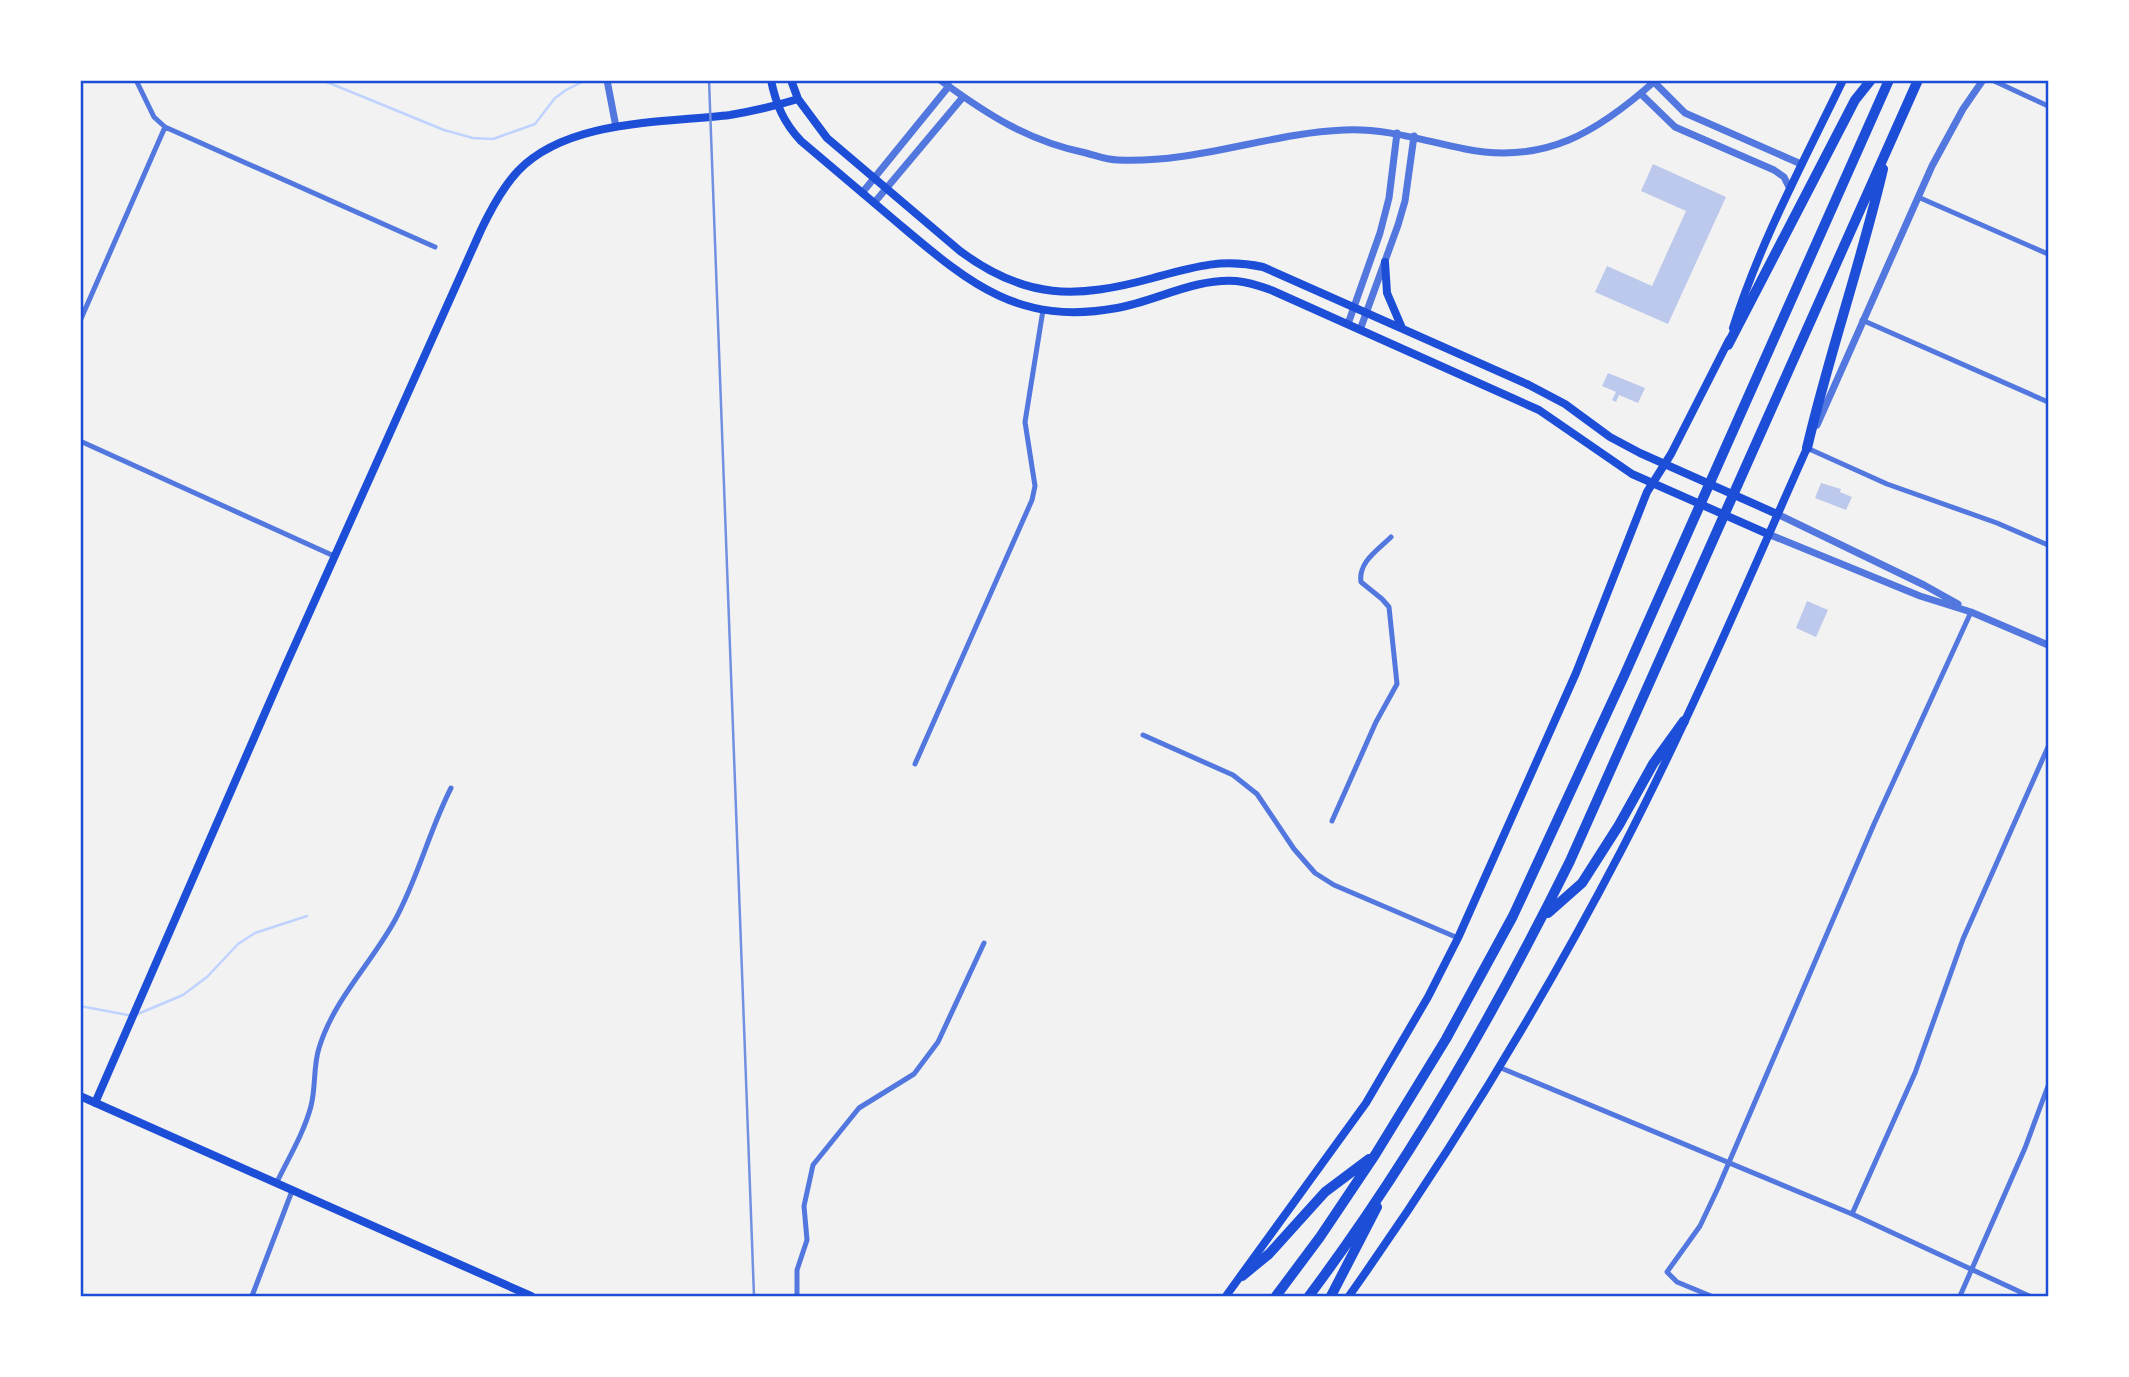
<svg xmlns="http://www.w3.org/2000/svg" width="2129" height="1377" viewBox="0 0 2129 1377" font-family="'Work Sans',sans-serif">
	<style>
		.lines { fill: none; stroke-linecap: round; stroke-linejoin: round }
		.stream { stroke: #bfd3fe; stroke-width: 2.5 }
		.building { fill: #bdc9ec }
		.minor { stroke: #5277de; stroke-width: 5 }
		.tertiary { stroke: #5277de; stroke-width: 7 }
		.secondary { stroke: #1d4ed8; stroke-width: 8 }
		.motorway { stroke: #1d4ed8; stroke-width: 10 }
		.rail { stroke: #7290e2; stroke-width: 2.5 }
		.neatline { fill: none; stroke: #1d4ed8; stroke-width: 2.5 }
	</style>
	<rect width="100%" height="100%" fill="#f2f2f2"/>
	<g class="lines">
		<path class="stream" d="M 322,80 L 444,130 L 473,138 L 493,139 L 535,124 L 555,98 L 566,90 L 586,80
			M 80,1006 L 133,1016 L 183,995 L 207,977 L 238,944 L 255,933 L 307,916"/>
	</g>
	<path class="building" d="M 1653,164 L 1726,197 L 1668,324 L 1595,292 L 1607,266 L 1652,286 L 1686,211 L 1641,191 Z
		M 1608,373 L 1645,388 L 1638,403 L 1619,395 L 1616,402 L 1612,400 L 1616,392 L 1602,386 Z
		M 1821,483 L 1841,489 L 1840,492 L 1852,497 L 1846,510 L 1815,498 Z
		M 1807,601 L 1828,610 L 1816,637 L 1796,628 Z"/>
	<g class="lines">
		<path class="minor" d="M 136,80 L 154,117 L 165,127 L 435,247
			M 1992,80 L 2048,106
			M 1918,197 L 2048,254
			M 1862,320 L 2048,402
			M 80,321 L 165,127
			M 80,441 L 334,556
			M 1807,448 L 1887,484 L 1997,523 L 2048,545
			M 1143,735 L 1233,775 L 1257,794 L 1294,849 L 1315,873 L 1334,885 L 1458,938
			M 915,764 L 1032,500 L 1035,486 L 1025,422 L 1043,310
			M 1332,821 L 1376,722 L 1397,684 L 1389,607 L 1382,599 L 1361,582 C 1358,562 1378,550 1391,537
			M 1501,1068 L 1852,1214 L 2029,1296
			M 276,1184 C 288,1159 304,1133 311,1106 C 316,1087 313,1067 319,1048 C 334,999 371,964 395,920 C 418,878 429,831 451,788
			M 1852,1214 L 1915,1073 L 1963,939 L 2048,747
			M 252,1296 L 292,1191
			M 797,1296 L 797,1270 L 807,1240 L 804,1206 L 813,1165 L 859,1108 L 914,1074 L 938,1042 L 984,943
			M 1711,1296 L 1677,1282 L 1667,1272 L 1700,1226 L 1718,1188 L 1874,824 L 1971,612
			M 1960,1296 L 2025,1148 L 2048,1086"/>
		<path class="tertiary" d="M 607,80 L 616,127
			M 940,80 C 988,115 1028,141 1086,153 C 1097,156 1107,160 1118,160 C 1194,164 1269,133 1344,130 C 1387,128 1424,141 1465,149 C 1545,165 1598,132 1656,80
			M 1654,82 L 1685,113 L 1801,164
			M 1641,94 L 1675,127 L 1774,170 L 1784,177 L 1790,189
			M 862,193 L 949,86
			M 874,203 L 963,97
			M 1348,324 L 1380,233 L 1389,198 L 1397,133
			M 1360,330 L 1398,225 L 1405,201 L 1414,136
			M 1817,425 L 1932,166 L 1963,109 L 1983,80
			M 1777,514 L 1924,585 L 1958,604
			M 1768,534 L 1920,596 L 1971,612 L 2048,645"/>
		<path class="secondary" d="M 771,80 C 776,105 784,123 801,141 C 834,169 866,196 899,224 C 969,283 1018,326 1117,308 C 1156,301 1195,278 1236,281 C 1248,282 1260,286 1271,290 L 1539,410 L 1632,474 L 1768,534
			M 791,80 L 798,99 L 827,138 L 960,251 C 1026,300 1076,299 1153,278 C 1193,267 1221,258 1263,267 L 1529,385 L 1565,404 L 1610,437 L 1640,453 L 1777,514
			M 1385,262 L 1387,293 L 1402,328
			M 1733,328 C 1760,242 1804,161 1843,80
			M 80,1096 L 531,1296
			M 95,1103 L 285,667 L 481,230 C 491,209 502,188 518,171 C 568,119 664,123 730,115 C 754,111 775,106 798,99
			M 1226,1296 L 1366,1103 L 1428,997 L 1458,938 L 1576,673 L 1647,492 L 1671,454 L 1729,340
			M 1349,1296 C 1451,1152 1539,1008 1621,851 C 1689,720 1747,583 1807,448"/>
		<path class="motorway" d="M 1728,345 L 1855,100 L 1871,80
			M 1807,448 C 1829,354 1861,263 1883,169
			M 1548,913 L 1582,883 L 1619,825 L 1653,764 L 1684,721
			M 1242,1276 L 1269,1254 L 1325,1192 L 1369,1159
			M 1276,1296 L 1320,1237 L 1375,1155 L 1446,1039 L 1513,916 L 1624,676 L 1889,80
			M 1309,1296 C 1410,1161 1495,1013 1570,861 L 1918,80
			M 1331,1296 L 1377,1207"/>
		<path class="rail" d="M 709,80 L 754,1296"/>
	</g>
	<rect width="2129" height="1377" fill="none" stroke="#ffffff" stroke-width="164"/>
	<rect x="82" y="82" width="1965" height="1213" class="neatline"/>
</svg>
